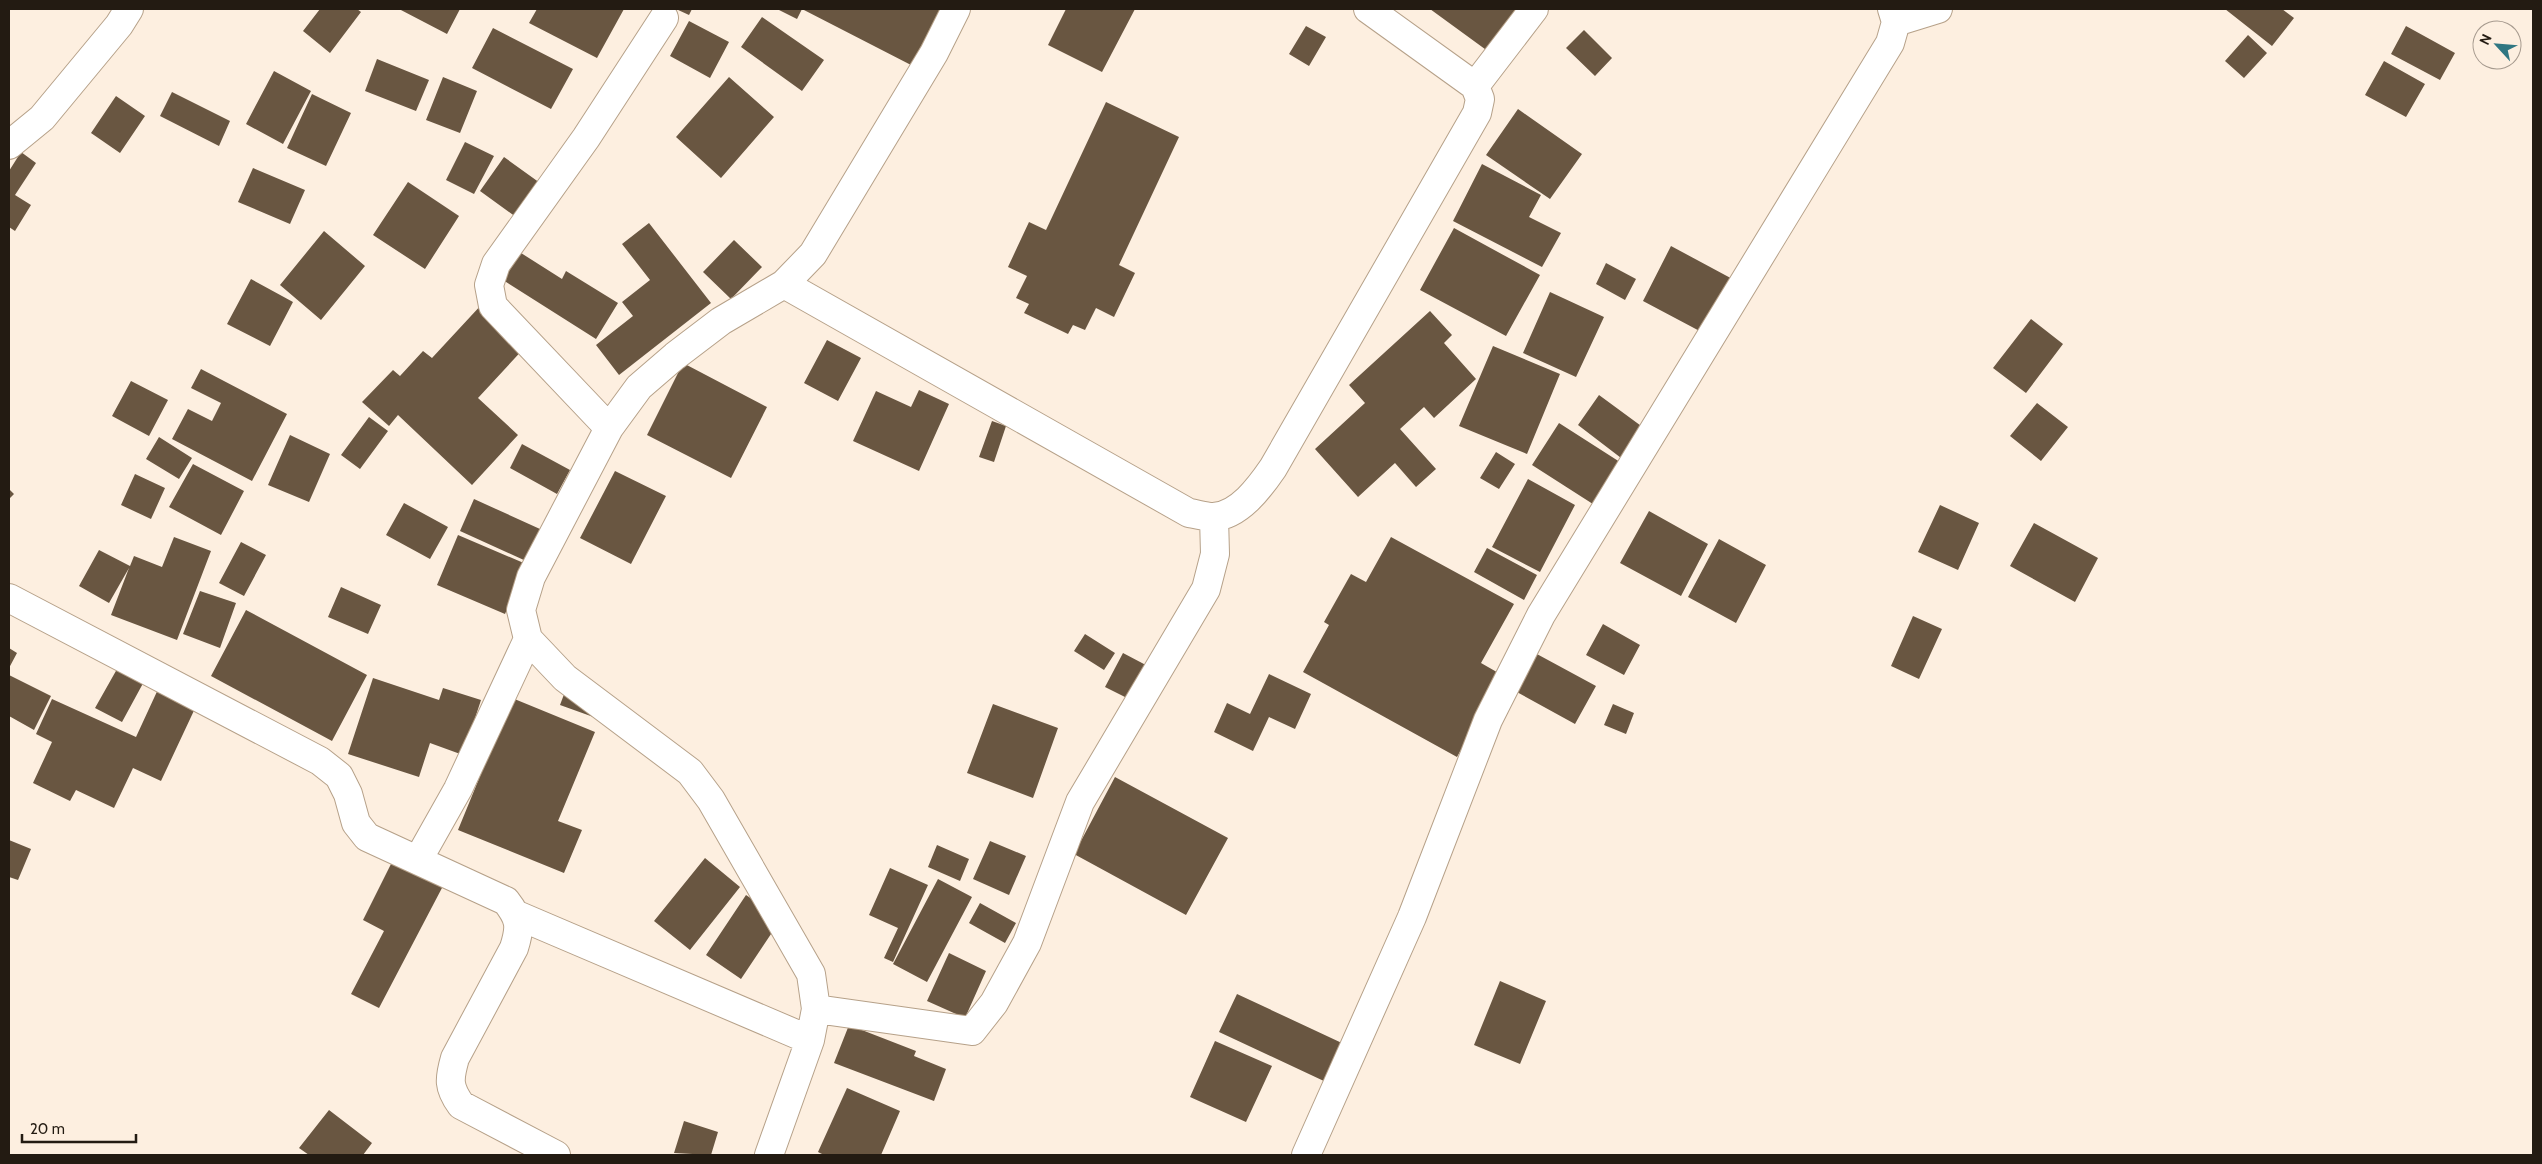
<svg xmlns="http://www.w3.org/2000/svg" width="2542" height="1164" viewBox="0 0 2542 1164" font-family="Cabin,sans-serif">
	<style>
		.building { fill: #695641 }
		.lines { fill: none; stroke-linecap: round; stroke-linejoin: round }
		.minor-casing { stroke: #b6a189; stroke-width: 30 }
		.minor { stroke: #fff; stroke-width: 28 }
	</style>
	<rect width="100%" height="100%" fill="#fdefe0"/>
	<path class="building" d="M 320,9 L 357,9 L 361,12 L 330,53 L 303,31 Z
		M 399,9 L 460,9 L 447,34 Z
		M 537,9 L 624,9 L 597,58 L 529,23 Z
		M 676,9 L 692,9 L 689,15 Z
		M 777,9 L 802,9 L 797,19 Z
		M 802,9 L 941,9 L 911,65 Z
		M 1066,9 L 1135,9 L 1102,72 L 1048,45 Z
		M 1430,9 L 1521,9 L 1489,52 Z
		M 2225,9 L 2282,9 L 2294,18 L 2272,46 Z
		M 762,17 L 824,60 L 802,91 L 741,47 Z
		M 689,21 L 729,42 L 710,78 L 670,56 Z
		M 1306,26 L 1326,37 L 1309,66 L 1289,54 Z
		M 2406,26 L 2455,53 L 2440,80 L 2391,54 Z
		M 493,28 L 573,69 L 551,109 L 472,68 Z
		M 1584,30 L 1612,58 L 1595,76 L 1566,48 Z
		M 2248,35 L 2267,53 L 2244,78 L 2225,61 Z
		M 377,59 L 429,80 L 416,111 L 365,91 Z
		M 2384,61 L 2425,84 L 2406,117 L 2365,95 Z
		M 274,71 L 311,91 L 283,144 L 246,124 Z
		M 443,77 L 477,91 L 460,133 L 426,120 Z
		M 729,77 L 774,117 L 721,178 L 676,137 Z
		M 172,92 L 230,121 L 219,146 L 160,116 Z
		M 312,94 L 351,113 L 326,166 L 287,148 Z
		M 116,96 L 145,116 L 120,153 L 91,133 Z
		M 1106,102 L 1179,137 L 1119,265 L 1135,273 L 1114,317 L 1096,308 L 1085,330 L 1073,325 L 1068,334 L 1024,313 L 1029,304 L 1016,298 L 1027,276 L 1008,267 L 1029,222 L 1046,230 Z
		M 1518,109 L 1582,154 L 1550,199 L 1486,155 Z
		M 465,142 L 494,156 L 474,194 L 446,180 Z
		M 21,152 L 36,163 L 15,195 L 31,205 L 15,231 L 9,227 L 9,171 Z
		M 504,157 L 547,188 L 523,222 L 480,191 Z
		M 1482,164 L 1541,195 L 1529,217 L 1561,233 L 1542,267 L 1453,221 Z
		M 253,168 L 305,190 L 290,224 L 238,202 Z
		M 408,182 L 459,216 L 425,269 L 373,235 Z
		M 649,223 L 711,303 L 619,375 L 596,345 L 633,316 L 622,302 L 650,280 L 622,244 Z
		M 1454,228 L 1540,275 L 1506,336 L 1420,290 Z
		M 324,231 L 365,266 L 321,320 L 280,285 Z
		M 734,240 L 762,267 L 731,299 L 703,272 Z
		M 1671,246 L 1738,282 L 1709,336 L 1643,301 Z
		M 521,253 L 562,279 L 566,271 L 618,303 L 596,339 L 503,280 Z
		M 1606,263 L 1636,279 L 1625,300 L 1596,284 Z
		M 251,279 L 293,302 L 270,346 L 227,324 Z
		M 1550,292 L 1604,317 L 1576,377 L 1523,353 Z
		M 483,303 L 527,345 L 478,398 L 518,435 L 472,485 L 398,415 L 389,426 L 362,402 L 393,370 L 400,376 L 423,351 L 432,358 Z
		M 1430,311 L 1452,335 L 1444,343 L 1476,379 L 1434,418 L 1424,407 L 1400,429 L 1436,469 L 1416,487 L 1395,463 L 1358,497 L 1315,449 L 1365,403 L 1349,385 Z
		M 2031,319 L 2063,344 L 2026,393 L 1993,368 Z
		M 827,340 L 861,358 L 838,401 L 804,383 Z
		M 1493,346 L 1560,374 L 1527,454 L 1459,426 Z
		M 683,363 L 767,407 L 731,478 L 647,435 Z
		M 201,369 L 287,414 L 252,481 L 172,439 L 188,409 L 212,421 L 221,403 L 191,388 Z
		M 131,381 L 168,400 L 149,436 L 112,416 Z
		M 919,390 L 949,404 L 919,471 L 853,441 L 876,391 L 911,407 Z
		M 1599,395 L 1648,431 L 1625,461 L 1578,425 Z
		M 2037,403 L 2068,427 L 2041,461 L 2010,436 Z
		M 369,417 L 388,431 L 360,469 L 341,455 Z
		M 992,421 L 1006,426 L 994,462 L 979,457 Z
		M 1559,423 L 1623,464 L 1596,506 L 1532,465 Z
		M 290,435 L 330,454 L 309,502 L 268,485 Z
		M 159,437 L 192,458 L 179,479 L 146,459 Z
		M 522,444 L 570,470 L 557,494 L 510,468 Z
		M 1496,452 L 1515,464 L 1499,489 L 1480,478 Z
		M 193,464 L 244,491 L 221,535 L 169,507 Z
		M 615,471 L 666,496 L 631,564 L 580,538 Z
		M 135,474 L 165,488 L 151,519 L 121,505 Z
		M 1528,479 L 1575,505 L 1540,572 L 1492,547 Z
		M 9,489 L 14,494 L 9,499 Z
		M 474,499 L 540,529 L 526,561 L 460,531 Z
		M 404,503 L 448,527 L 430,559 L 386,535 Z
		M 1940,505 L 1979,523 L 1958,570 L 1918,552 Z
		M 1649,511 L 1708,544 L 1681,596 L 1620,563 Z
		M 2034,523 L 2098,558 L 2075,602 L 2010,566 Z
		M 458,535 L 526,564 L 505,614 L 437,585 Z
		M 174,537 L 211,551 L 177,640 L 111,615 L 129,568 L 109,603 L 79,586 L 99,550 L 130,566 L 134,556 L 162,567 Z
		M 1391,537 L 1514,604 L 1481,663 L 1502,675 L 1457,757 L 1303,672 L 1329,625 L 1324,622 L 1351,574 L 1366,582 Z
		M 1719,539 L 1766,565 L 1736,623 L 1688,597 Z
		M 241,542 L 266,555 L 244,596 L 219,583 Z
		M 1487,548 L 1537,575 L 1524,600 L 1474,572 Z
		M 341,587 L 381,605 L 368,634 L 328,617 Z
		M 200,591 L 236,603 L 220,648 L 183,634 Z
		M 246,610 L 367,675 L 332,741 L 211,676 Z
		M 1913,616 L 1942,629 L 1919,679 L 1891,666 Z
		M 1603,624 L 1640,645 L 1624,675 L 1586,655 Z
		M 1085,634 L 1115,653 L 1104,670 L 1074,651 Z
		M 9,648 L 17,653 L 9,668 Z
		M 1123,653 L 1161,673 L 1143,706 L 1105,687 Z
		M 1535,653 L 1596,686 L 1575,724 L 1515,691 Z
		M 121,662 L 147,676 L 122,722 L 95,708 Z
		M 1269,674 L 1311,694 L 1295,729 L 1269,717 L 1253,751 L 1214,732 L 1227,703 L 1250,714 Z
		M 9,675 L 51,696 L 34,730 L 9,716 Z
		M 373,678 L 439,700 L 443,688 L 481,700 L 463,755 L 430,743 L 419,777 L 348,754 Z
		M 569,681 L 599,719 L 560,705 Z
		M 160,685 L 198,702 L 161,781 L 133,768 L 114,808 L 76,790 L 70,801 L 33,783 L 52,742 L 36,734 L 52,699 L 136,737 Z
		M 512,698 L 595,732 L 558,821 L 582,830 L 564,873 L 458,830 Z
		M 993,704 L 1058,728 L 1033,798 L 967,773 Z
		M 1613,704 L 1634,713 L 1626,734 L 1604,725 Z
		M 1115,777 L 1228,838 L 1186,915 L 1074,854 Z
		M 9,840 L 31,849 L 18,880 L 9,877 Z
		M 990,841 L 1026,856 L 1009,895 L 973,879 Z
		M 937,845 L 969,859 L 960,881 L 928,867 Z
		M 705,858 L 740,887 L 690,950 L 654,921 Z
		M 393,860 L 443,886 L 379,1008 L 351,994 L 384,931 L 363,920 Z
		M 890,868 L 928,885 L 893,962 L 884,958 L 898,928 L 869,915 Z
		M 938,879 L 972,897 L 927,982 L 893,964 Z
		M 746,895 L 781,919 L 741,979 L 706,955 Z
		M 980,903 L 1016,923 L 1005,943 L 969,923 Z
		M 949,953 L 986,971 L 965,1018 L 927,1001 Z
		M 1500,981 L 1546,1001 L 1520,1064 L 1474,1045 Z
		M 1237,994 L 1344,1044 L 1326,1082 L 1219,1032 Z
		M 849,1025 L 916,1051 L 914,1056 L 946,1069 L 934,1101 L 834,1063 Z
		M 1215,1041 L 1272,1066 L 1246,1122 L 1190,1097 Z
		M 847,1088 L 900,1111 L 881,1155 L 824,1155 L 818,1152 Z
		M 329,1110 L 372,1143 L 363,1155 L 309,1155 L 299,1148 Z
		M 684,1121 L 718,1132 L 711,1155 L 674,1153 Z"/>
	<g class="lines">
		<defs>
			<path id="minor" d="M 1896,22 L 1938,9
				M 1475,86 L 1534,9
				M 9,145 L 42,118 L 119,25 L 129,9
				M 784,284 L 1189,513 C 1197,514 1205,517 1213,517 C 1239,516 1260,487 1273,468 L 1477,113 L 1480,99 L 1475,86 L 1368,9
				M 609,428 L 493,306 L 489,285 L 496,264 L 586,138 L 664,18
				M 9,598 L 320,761 L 339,776 L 348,794 L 356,823 L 367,837 L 506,901 C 520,919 521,926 514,948 L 455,1058 C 449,1079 448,1087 461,1105 L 556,1155
				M 418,860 L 458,789 L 528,639
				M 517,915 L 810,1040
				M 816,1009 L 972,1031 L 994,1003 L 1027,943 L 1080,802 L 1206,589 L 1215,554 L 1214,517
				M 769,1155 L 810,1040 L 816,1009 L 811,974 L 711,800 L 690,772 L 565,678 L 528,639 L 521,610 L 531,577 L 609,428 L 639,387 L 675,356 L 721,321 L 784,284 L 813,254 L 934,53 L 956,9
				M 1306,1155 L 1412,917 L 1488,720 L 1541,615 L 1890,43 L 1896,22 L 1892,9"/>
		</defs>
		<use href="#minor" class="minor-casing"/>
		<use href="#minor" class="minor"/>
	</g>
	<rect width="2542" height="1164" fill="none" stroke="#231b12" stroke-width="20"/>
	<g transform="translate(2497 45) rotate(296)"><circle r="24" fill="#fdefe0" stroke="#a69a8e"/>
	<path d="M0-4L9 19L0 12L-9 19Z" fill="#307782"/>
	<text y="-8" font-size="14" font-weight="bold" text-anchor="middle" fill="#231b12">N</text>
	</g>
	<path d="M22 1134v8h114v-8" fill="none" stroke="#231b12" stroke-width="2.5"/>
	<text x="30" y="1134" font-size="15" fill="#231b12" stroke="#fdefe0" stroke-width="4" paint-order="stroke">20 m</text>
</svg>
